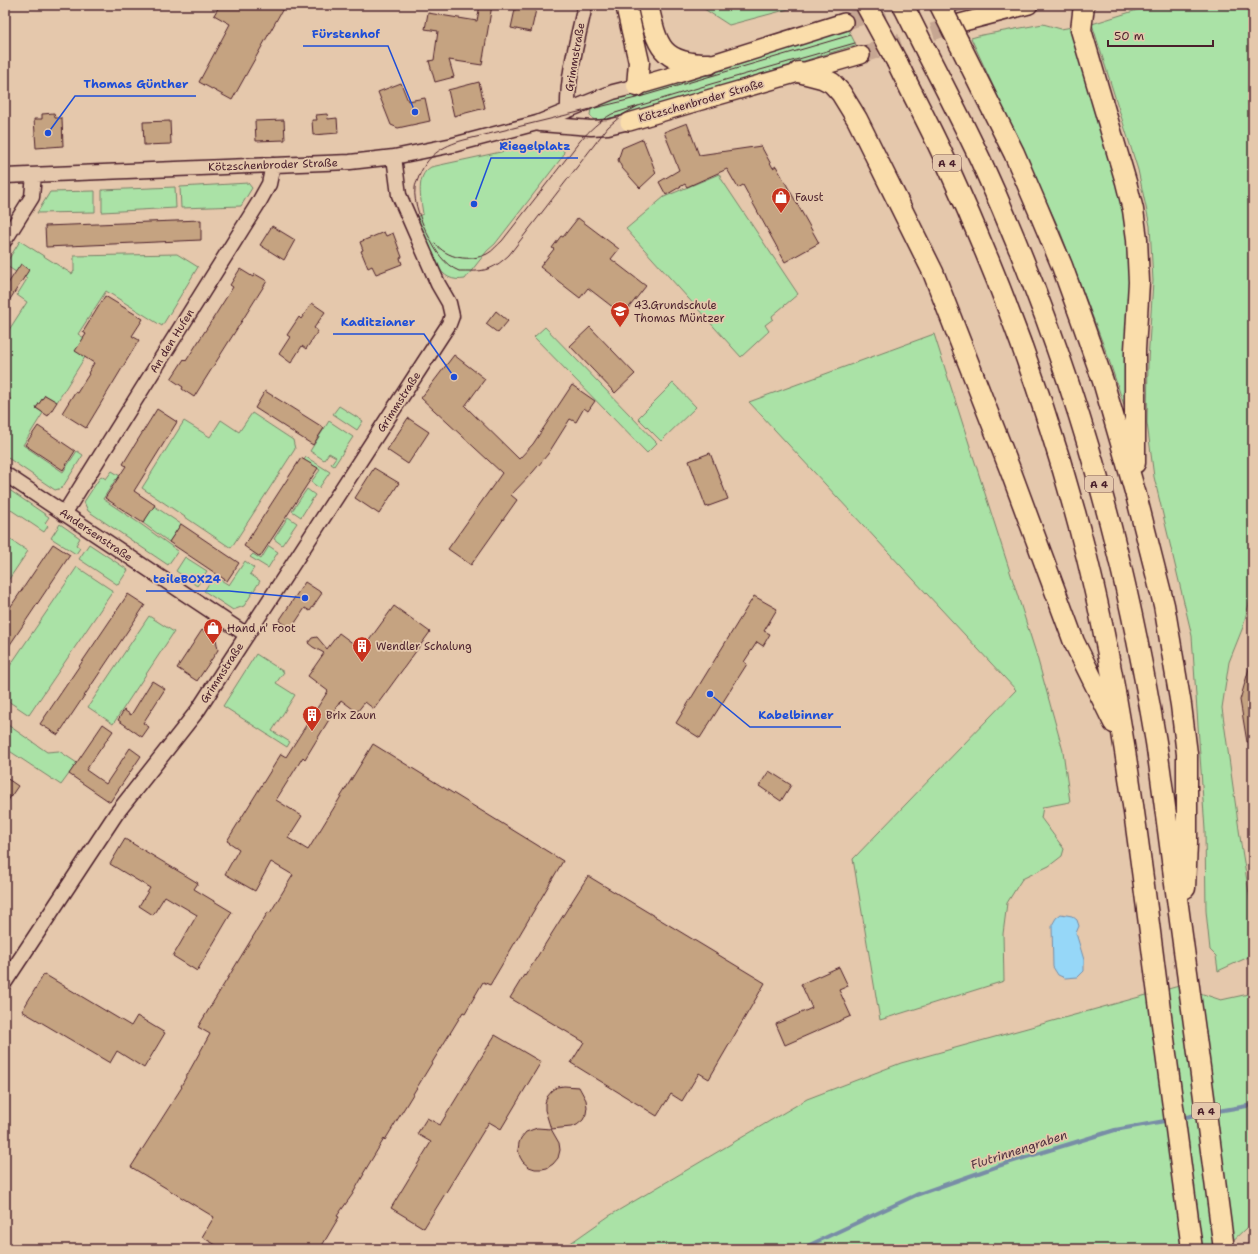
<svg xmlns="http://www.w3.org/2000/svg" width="1258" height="1254" viewBox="0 0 1258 1254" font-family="'Shantell Sans',sans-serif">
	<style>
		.green { fill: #aae2a6; stroke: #7a8068 }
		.water { fill: #96d7f8; stroke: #788da6 }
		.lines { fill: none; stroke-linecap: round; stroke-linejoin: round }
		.stream { stroke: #788da6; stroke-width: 4 }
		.building { fill: #c5a381; stroke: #4a1f2b }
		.major-tunnel { stroke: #c6a692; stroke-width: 17; stroke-dasharray: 17 8; stroke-linecap: butt }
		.minor-casing { stroke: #4a1f2b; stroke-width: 17 }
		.major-casing { stroke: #4a1f2b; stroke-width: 20 }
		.highway-casing { stroke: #4a1f2b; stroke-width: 23 }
		.minor { stroke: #e5c8ac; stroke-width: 14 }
		.major { stroke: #faddab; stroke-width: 17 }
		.highway { stroke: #faddab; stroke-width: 20 }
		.tram { stroke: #4a1f2b; stroke-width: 1 }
		.highway-bridge-casing { stroke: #4a1f2b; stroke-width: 23; stroke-linecap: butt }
		.highway-bridge { stroke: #faddab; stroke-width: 20 }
		.labels { text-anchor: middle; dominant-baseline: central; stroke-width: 3.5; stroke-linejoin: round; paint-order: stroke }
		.shield { fill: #e5c8ac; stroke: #785252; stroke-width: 1 }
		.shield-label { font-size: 10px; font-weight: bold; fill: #4a1f2b }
		.street-label { font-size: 11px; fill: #4a1f2b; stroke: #e5c8ac }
		.poi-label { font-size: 11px; fill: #4a1f2b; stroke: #e5c8ac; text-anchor: start }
		.water-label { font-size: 12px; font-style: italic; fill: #523140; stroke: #e5c8ac }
		.leader { fill: none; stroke: #1d4ed8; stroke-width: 1.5 }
		.callout-dot { fill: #1d4ed8; stroke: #e5c8ac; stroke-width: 1.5 }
		.callout-label { font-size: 12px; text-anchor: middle; font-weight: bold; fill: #1d4ed8; stroke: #e5c8ac; stroke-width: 3.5; stroke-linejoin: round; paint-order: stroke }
	</style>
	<rect width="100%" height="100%" fill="#e5c8ac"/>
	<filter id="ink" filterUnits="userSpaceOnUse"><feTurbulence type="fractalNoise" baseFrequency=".025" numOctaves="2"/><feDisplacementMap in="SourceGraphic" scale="8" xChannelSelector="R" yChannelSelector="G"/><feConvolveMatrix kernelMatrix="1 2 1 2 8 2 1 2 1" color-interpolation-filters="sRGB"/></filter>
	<g filter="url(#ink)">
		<path class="green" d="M 698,5 L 804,5 L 729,25 Z
			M 1153,5 L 1253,5 L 1253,588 L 1243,627 L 1229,662 L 1222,708 L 1241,844 L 1253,918 L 1253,955 L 1218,971 L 1216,956 L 1210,950 L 1206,911 L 1205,830 L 1192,636 L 1154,477 L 1147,423 L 1148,361 L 1153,281 L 1150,226 L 1138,170 L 1092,24 Z
			M 1043,24 L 1061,29 L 1072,27 L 1121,191 L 1128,235 L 1131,284 L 1125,408 L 1108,357 L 1060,231 L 971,38 L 982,35 Z
			M 848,29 L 856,45 L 647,109 L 602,120 L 594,120 L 590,115 L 591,109 L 602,101 L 689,78 Z
			M 533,145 C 542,145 558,142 564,151 L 563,156 L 495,244 L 487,251 L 465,279 C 452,281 444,277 437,265 L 416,217 L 423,214 C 421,199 415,176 431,167 Z
			M 719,174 L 722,180 L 798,294 L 772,316 L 773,319 L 765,325 L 769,331 L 741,357 L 626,229 L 664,197 Z
			M 248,183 L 252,188 L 241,206 L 181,208 L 180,187 Z
			M 175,187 L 176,208 L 102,212 L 102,190 Z
			M 95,191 L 95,212 L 37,213 L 50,192 Z
			M 20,241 L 72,274 L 74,271 L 74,256 L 177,254 L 198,267 L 162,326 L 106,291 L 78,334 L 84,338 L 85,357 L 57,402 L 45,395 L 36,408 L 43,413 L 23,445 L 63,472 L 77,451 L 83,455 L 62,488 L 55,490 L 5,456 L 5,409 L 11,399 L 5,395 L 5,336 L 27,302 L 17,295 L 27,279 L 5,265 Z
			M 545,327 L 657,443 L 647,453 L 534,337 Z
			M 934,334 L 1036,653 L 1063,751 L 1070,802 L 1043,807 L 1041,818 L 1064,849 L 1062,856 L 1049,866 L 1022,879 L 1007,903 L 1003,934 L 1004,981 L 880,1020 L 853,859 L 1016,690 L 749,402 Z
			M 673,383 L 696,407 L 661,441 L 638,418 Z
			M 339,406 L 363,421 L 357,430 L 333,414 Z
			M 252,413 L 293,440 L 295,449 L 231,548 L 142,488 L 184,421 L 210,437 L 221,420 L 239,432 Z
			M 329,421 L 353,437 L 334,466 L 331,464 L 336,457 L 329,453 L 324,460 L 310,451 Z
			M 306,457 L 330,472 L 319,488 L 311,482 L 320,470 L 304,460 Z
			M 112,471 L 120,476 L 117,480 L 116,479 L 103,499 L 142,525 L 178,551 L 168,565 L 88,511 L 84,502 L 101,476 L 106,479 Z
			M 5,487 L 49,517 L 45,523 L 48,526 L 44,532 L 5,506 Z
			M 307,489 L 315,495 L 301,517 L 292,511 Z
			M 154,506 L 181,524 L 169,542 L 143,523 Z
			M 288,517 L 297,523 L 282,545 L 274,539 Z
			M 60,524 L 80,538 L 76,545 L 80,548 L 76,554 L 51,538 Z
			M 5,536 L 28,551 L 5,585 Z
			M 89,544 L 128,570 L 118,585 L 79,559 Z
			M 269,546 L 278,552 L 268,568 L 250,557 L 253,554 L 261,559 Z
			M 185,557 L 207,571 L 197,586 L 176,571 Z
			M 245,561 L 254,568 L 250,574 L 260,581 L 244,606 L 233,610 L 204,591 L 214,576 L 229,585 Z
			M 77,567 L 113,591 L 29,715 L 5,699 L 5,673 Z
			M 149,616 L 174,632 L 113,724 L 88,707 Z
			M 256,654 L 284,672 L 276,683 L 295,695 L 272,731 L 290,742 L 287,747 L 223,706 Z
			M 5,723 L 47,752 L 59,751 L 77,763 L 61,785 L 5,748 Z
			M 1179,986 L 1221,1000 L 1253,993 L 1253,1226 L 1246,1228 L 1224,1249 L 562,1249 L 609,1216 L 807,1099 L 901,1063 Z"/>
		<path class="water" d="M 1061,914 L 1072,916 L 1077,920 L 1079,926 L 1076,933 L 1084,960 L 1084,971 L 1078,977 L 1065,978 L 1058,975 L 1053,967 L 1052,925 L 1056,918 Z"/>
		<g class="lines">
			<path class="stream" d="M 1212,1112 L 1253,1105
				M 1181,1118 L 1201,1114
				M 801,1249 L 916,1195 L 1001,1165 L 1115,1130 L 1170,1120"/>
		</g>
		<path class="building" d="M 220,5 L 285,5 L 232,100 L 199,82 L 230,24 L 214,15 Z
			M 480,5 L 492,5 L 482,65 L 449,60 L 454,77 L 435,82 L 429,61 L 434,60 L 438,31 L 425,29 L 428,13 L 477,21 Z
			M 516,5 L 537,5 L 531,32 L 511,28 Z
			M 479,82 L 485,108 L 454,116 L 448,90 Z
			M 401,83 L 408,101 L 425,98 L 430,121 L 398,128 L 391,125 L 378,92 Z
			M 54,113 L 55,118 L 62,118 L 63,146 L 36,148 L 34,119 L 42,119 L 42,114 Z
			M 327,114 L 328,119 L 337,118 L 338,133 L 313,135 L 312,120 L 317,120 L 316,115 Z
			M 284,120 L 285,140 L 256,141 L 255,121 Z
			M 170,121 L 171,144 L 144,145 L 143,122 Z
			M 687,123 L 699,155 L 761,146 L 773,168 L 776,166 L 819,243 L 785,262 L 743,185 L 738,188 L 727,169 L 687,187 L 685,184 L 666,195 L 659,182 L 679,170 L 664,132 Z
			M 643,139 L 656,173 L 640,188 L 622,168 L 618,160 L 622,148 Z
			M 578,218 L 619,249 L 611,259 L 646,286 L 623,315 L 588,288 L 580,298 L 540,267 L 554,249 L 552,248 L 561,236 L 563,237 Z
			M 201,220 L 201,240 L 46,247 L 45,226 Z
			M 272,226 L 295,240 L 284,260 L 260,245 Z
			M 384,232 L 386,236 L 393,233 L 402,257 L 400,258 L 402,264 L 376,274 L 372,266 L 368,268 L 361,251 L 363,250 L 360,242 Z
			M 21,264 L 29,270 L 5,307 L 5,288 Z
			M 240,269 L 253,277 L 255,274 L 267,281 L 194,397 L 182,389 L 183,387 L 171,379 L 184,359 L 186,361 L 233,287 L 230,285 Z
			M 105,296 L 143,319 L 132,336 L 139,340 L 86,428 L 62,413 L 75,392 L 77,393 L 89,374 L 88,373 L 94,363 L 75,351 L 86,334 L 83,332 Z
			M 312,303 L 325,312 L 314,328 L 318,331 L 306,349 L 302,346 L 291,363 L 279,354 L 290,337 L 287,335 L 299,317 L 301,319 Z
			M 496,311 L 508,321 L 498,333 L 486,324 Z
			M 590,327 L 635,374 L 615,393 L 570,346 Z
			M 454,355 L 485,379 L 465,406 L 519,459 L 533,444 L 572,385 L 595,401 L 588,411 L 584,408 L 576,422 L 570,419 L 548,454 L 533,472 L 511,495 L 517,500 L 471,565 L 448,549 L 502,473 L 421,398 Z
			M 265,391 L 324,428 L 313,445 L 255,408 Z
			M 45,395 L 57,402 L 48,416 L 36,408 Z
			M 157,409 L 177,422 L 134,491 L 155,505 L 143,523 L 105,498 L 126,466 L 123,464 Z
			M 408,418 L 429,432 L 408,464 L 387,450 Z
			M 38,426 L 75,451 L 63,470 L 25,445 Z
			M 710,453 L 728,499 L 706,507 L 689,461 Z
			M 301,458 L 318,468 L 260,557 L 244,546 Z
			M 374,468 L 399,483 L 379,514 L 355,498 Z
			M 181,524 L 239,563 L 227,581 L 169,542 Z
			M 53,544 L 70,555 L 5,652 L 5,615 Z
			M 305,582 L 322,593 L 310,611 L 305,608 L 291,629 L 279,621 Z
			M 128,594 L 145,605 L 58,735 L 40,724 Z
			M 754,596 L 777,609 L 764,631 L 770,634 L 763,646 L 757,642 L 744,662 L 747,664 L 700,738 L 676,723 Z
			M 394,606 L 430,632 L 374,709 L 365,702 L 357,712 L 341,700 L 305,759 L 303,757 L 276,800 L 302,816 L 288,838 L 308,850 L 373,744 L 563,861 L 490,985 L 483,982 L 465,1013 L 463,1012 L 385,1140 L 384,1139 L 363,1174 L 364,1174 L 352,1195 L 337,1216 L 339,1217 L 320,1249 L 223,1249 L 202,1237 L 214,1217 L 131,1167 L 182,1087 L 181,1086 L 210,1034 L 198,1027 L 268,912 L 270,913 L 293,875 L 271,862 L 255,891 L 225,874 L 239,849 L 227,841 L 281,754 L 286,757 L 328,691 L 308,676 L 324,653 L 313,647 L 308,643 L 312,638 L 317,637 L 327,649 L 339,633 L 362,650 Z
			M 202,630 L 216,639 L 218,650 L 197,681 L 177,668 Z
			M 1250,665 L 1253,665 L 1253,741 L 1247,742 L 1240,700 Z
			M 152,681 L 165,689 L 143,723 L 149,727 L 142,737 L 118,720 L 124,710 L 131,715 Z
			M 103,724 L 113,731 L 86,770 L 106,784 L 130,748 L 141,756 L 110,802 L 69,774 Z
			M 769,771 L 791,785 L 781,801 L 759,786 Z
			M 5,777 L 18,786 L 5,805 Z
			M 125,839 L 198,883 L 194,889 L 232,912 L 197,971 L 173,956 L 197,915 L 165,896 L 153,915 L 139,906 L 150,888 L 110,864 Z
			M 588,876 L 765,983 L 709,1079 L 699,1073 L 682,1101 L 671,1094 L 657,1116 L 571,1063 L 584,1042 L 510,998 L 524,975 L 525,976 Z
			M 839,967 L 848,986 L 839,990 L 851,1016 L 785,1045 L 776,1024 L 812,1008 L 801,984 Z
			M 44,974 L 131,1026 L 137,1016 L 165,1033 L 144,1068 L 117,1051 L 110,1063 L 22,1011 Z
			M 495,1035 L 541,1062 L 501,1129 L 489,1122 L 424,1228 L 391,1208 L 431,1142 L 417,1134 L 427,1118 L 440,1125 Z
			M 564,1086 L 579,1087 L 586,1100 L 587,1107 L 586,1114 L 583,1120 L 577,1125 L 571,1127 L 551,1129 L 545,1110 L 545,1103 L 547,1097 L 552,1091 L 557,1087 Z
			M 537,1128 L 551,1129 L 559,1143 L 560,1150 L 558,1158 L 553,1164 L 547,1168 L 542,1169 L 535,1169 L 529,1167 L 523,1162 L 520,1157 L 518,1150 L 519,1143 L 521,1138 L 526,1132 Z"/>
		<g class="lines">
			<path class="major-tunnel" d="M 844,22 L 898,5
				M 861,55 L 960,23"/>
			<defs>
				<path id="minor" d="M 568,109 C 567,75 578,39 585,5
					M 540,124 L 591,128 L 608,127 L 629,122
					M 5,176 L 350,162 L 394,157 L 453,145 L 537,123 L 613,92 L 637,86
					M 5,240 L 32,197 L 34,175
					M 5,474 L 247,635
					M 64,514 L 259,202 L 269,184 L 273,165
					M 5,982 L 116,814 L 198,710 L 449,324 L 452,316 L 449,303 L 438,284 L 399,195 L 394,157"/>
				<path id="major" d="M 960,23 L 1029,5
					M 637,86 L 675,75 L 844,22
					M 629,122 L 718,96 L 861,55"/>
				<path id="highway" d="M 626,5 L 639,62 L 637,86
					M 648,5 C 657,46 661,64 709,64
					M 1084,5 L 1081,30 L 1126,182 L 1133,210 L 1137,239 L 1139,282 L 1135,350 L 1135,463
					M 959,43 L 1014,153 L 1038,209 L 1062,266 L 1083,324 L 1103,381 L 1136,495 L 1164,605 L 1181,705 L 1187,754 L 1187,843 L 1185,888
					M 927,53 C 945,88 963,123 980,159 C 1037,283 1083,414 1116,547 C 1132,611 1145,677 1156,742 C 1163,790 1169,837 1175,884 C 1192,1006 1208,1127 1224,1249
					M 897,62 C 913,96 931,128 946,162 C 1005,290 1053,422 1087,558 C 1121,696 1138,838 1156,979 C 1168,1069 1180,1159 1192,1249
					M 799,72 L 822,78 L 832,83 L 841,93 L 857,119 L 933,272 L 1011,472 L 1074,642 L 1114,723"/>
			</defs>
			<use href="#minor" class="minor-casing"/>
			<use href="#major" class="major-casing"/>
			<use href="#highway" class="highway-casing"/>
			<use href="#minor" class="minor"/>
			<use href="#major" class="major"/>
			<use href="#highway" class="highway"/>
			<path class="tram" d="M 954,12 L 978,5
				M 638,106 L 622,115 L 608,127 L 509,255 C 495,268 486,272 468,271 C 465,271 461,271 459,271 C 444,265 435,250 429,237 C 422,224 413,202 415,188 C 415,185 417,182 418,179 C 426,156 442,146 464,140 L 636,98 L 851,35
				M 435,243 C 447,259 470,262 487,254 C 493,251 497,245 502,241 L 580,141 C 590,130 599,121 612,114 L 711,84 L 855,43"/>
			<defs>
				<path id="highway-bridge" d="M 866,5 L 897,62
					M 903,5 L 927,53
					M 940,5 L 959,43"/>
			</defs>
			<use href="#highway-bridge" class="highway-bridge-casing"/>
			<use href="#highway-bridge" class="highway-bridge"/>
		</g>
	</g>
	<defs>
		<symbol id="shop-pin" viewBox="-11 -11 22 30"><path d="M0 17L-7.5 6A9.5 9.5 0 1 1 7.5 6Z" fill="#c8321e" stroke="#e5c8ac"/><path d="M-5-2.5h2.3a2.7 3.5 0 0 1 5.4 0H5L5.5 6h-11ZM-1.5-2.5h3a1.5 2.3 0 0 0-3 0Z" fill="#fff"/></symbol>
		<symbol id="school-pin" viewBox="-11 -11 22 30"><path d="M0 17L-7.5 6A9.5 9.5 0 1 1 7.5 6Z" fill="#c8321e" stroke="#e5c8ac"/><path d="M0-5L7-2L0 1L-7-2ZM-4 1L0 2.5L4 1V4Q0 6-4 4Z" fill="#fff"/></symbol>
		<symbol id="building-pin" viewBox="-11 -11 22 30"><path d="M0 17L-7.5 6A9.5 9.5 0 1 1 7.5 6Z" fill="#c8321e" stroke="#e5c8ac"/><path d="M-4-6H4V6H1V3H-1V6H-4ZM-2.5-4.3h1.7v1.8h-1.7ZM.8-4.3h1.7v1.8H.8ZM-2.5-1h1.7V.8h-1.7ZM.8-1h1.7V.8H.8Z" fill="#fff"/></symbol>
	</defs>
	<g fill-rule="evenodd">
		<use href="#shop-pin" x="770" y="186" width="22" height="30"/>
		<use href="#school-pin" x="609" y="300" width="22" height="30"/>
		<use href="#shop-pin" x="202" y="617" width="22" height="30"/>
		<use href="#building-pin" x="351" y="635" width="22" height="30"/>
		<use href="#building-pin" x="301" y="704" width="22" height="30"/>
	</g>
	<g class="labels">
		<g class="shield">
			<rect x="933" y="155" width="28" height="16" rx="3"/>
			<rect x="1085" y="476" width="28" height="16" rx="3"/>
			<rect x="1192" y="1103" width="28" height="16" rx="3"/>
		</g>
		<g class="shield-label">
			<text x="947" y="163">A 4</text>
			<text x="1099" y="484">A 4</text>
			<text x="1206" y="1111">A 4</text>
		</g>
		<g class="street-label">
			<text transform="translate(575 57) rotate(-80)">Grimmstraße</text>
			<text transform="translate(701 101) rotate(-16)">Kötzschenbroder Straße</text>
			<text transform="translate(273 165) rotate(-2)">Kötzschenbroder Straße</text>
			<text transform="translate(172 341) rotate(-58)">An den Hufen</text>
			<text transform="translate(399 402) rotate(-57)">Grimmstraße</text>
			<text transform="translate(96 535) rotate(34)">Andersenstraße</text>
			<text transform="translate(222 673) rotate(-57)">Grimmstraße</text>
		</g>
		<g class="poi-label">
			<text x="795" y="197">Faust</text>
			<text x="634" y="305">43.Grundschule<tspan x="634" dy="13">Thomas Müntzer</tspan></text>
			<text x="227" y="628">Hand n' Foot</text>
			<text x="376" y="646">Wendler Schalung</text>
			<text x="326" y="715">Brix Zaun</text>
		</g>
		<g class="water-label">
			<text transform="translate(1019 1150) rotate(-18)">Flutrinnengraben</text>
		</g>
	</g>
	<path class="leader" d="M415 112L388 46H303M48 133L75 96H196M474 204L491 158H578M454 377L424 334H333M305 598L229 591H146M710 694L750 727H841"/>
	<g class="callout-dot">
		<circle cx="415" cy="112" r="4"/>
		<circle cx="48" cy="133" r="4"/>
		<circle cx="474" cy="204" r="4"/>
		<circle cx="454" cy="377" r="4"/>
		<circle cx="305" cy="598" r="4"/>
		<circle cx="710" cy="694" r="4"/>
	</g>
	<g class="callout-label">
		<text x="346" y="38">Fürstenhof</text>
		<text x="136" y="88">Thomas Günther</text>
		<text x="535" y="150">Riegelplatz</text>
		<text x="378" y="326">Kaditzianer</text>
		<text x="187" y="583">teileBOX24</text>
		<text x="796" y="719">Kabelbinner</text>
	</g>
	<rect width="1258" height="1254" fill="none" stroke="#e5c8ac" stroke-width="20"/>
	<rect x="10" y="10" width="1238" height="1234" fill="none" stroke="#4a1f2b" stroke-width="1.5" filter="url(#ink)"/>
	<path d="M1108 40v6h105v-6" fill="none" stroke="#4a1f2b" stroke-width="2"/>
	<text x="1114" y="40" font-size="12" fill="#4a1f2b" stroke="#e5c8ac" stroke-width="3" paint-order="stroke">50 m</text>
</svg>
